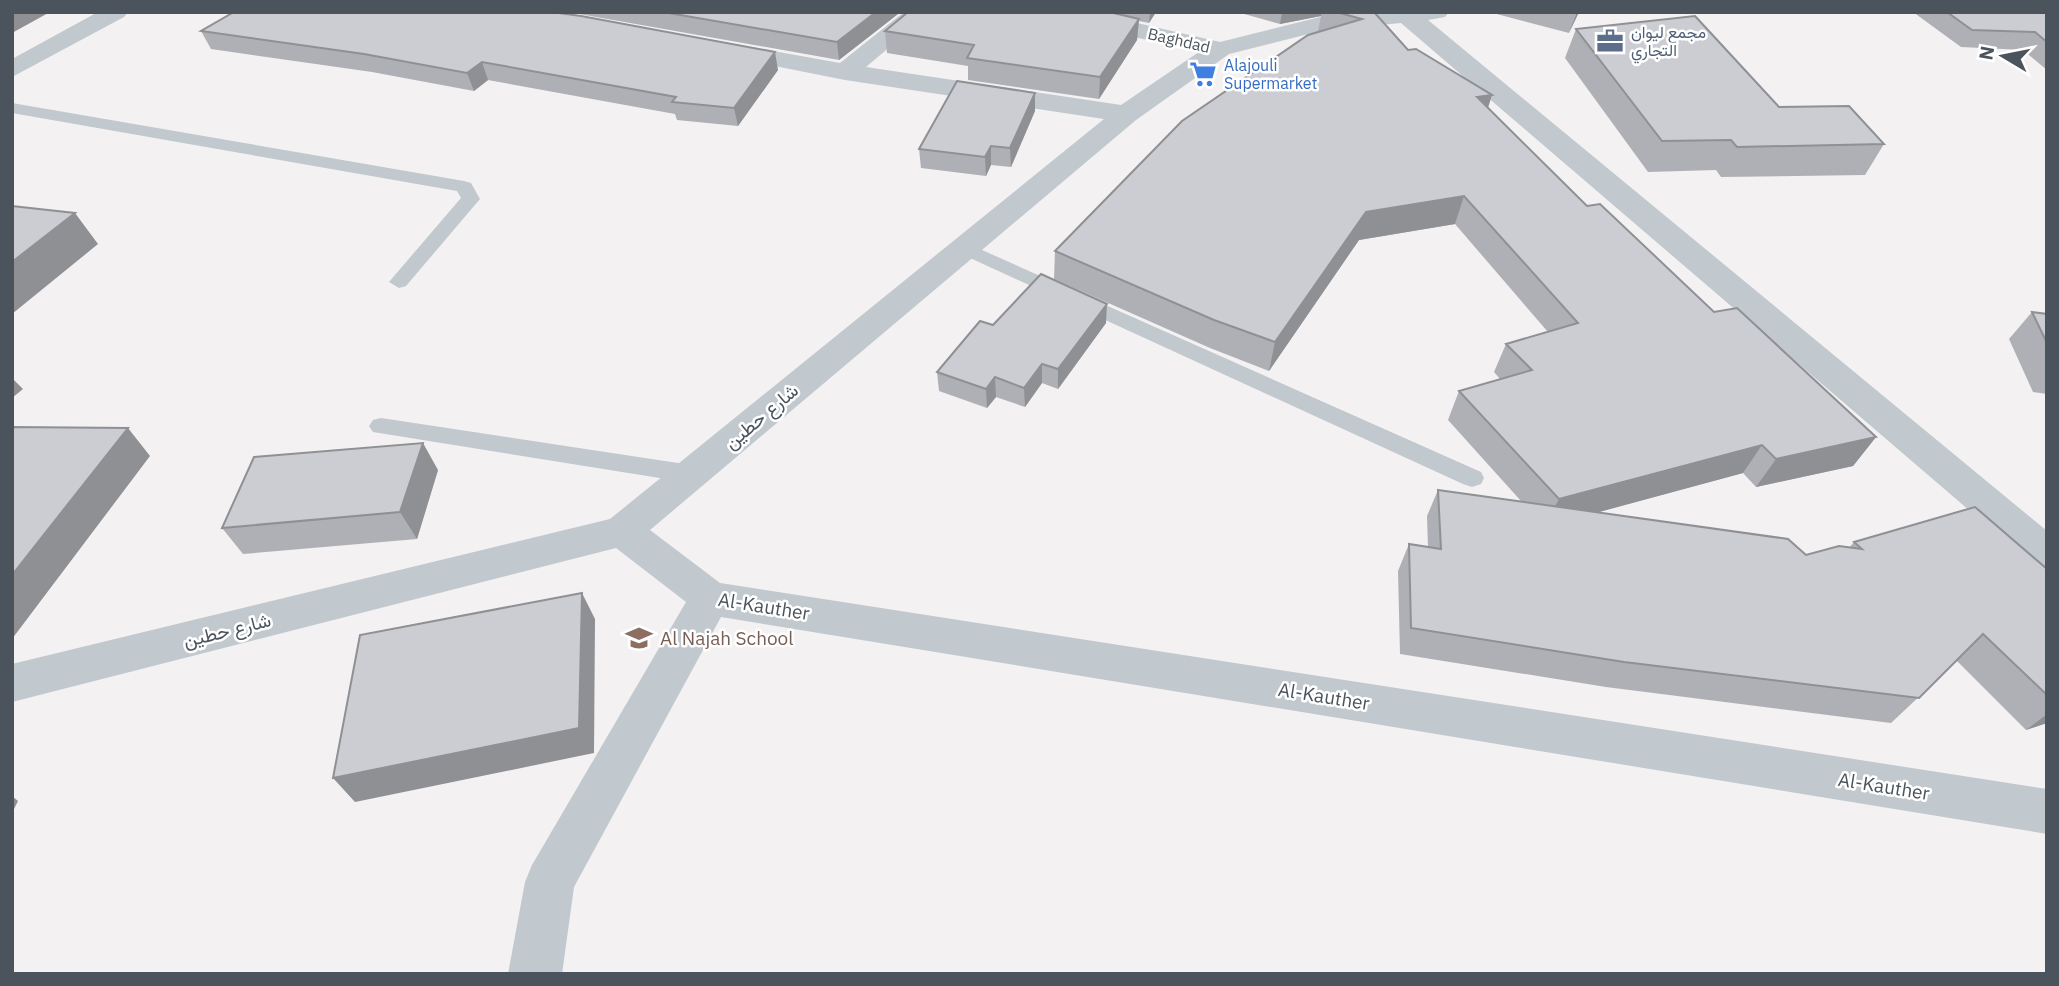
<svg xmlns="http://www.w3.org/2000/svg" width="2059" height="986" viewBox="0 0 2059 986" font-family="'IBM Plex Sans',Vazirmatn,sans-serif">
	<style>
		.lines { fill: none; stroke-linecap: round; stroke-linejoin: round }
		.lane { fill: #c1c8ce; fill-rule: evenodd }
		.street { fill: #c1c8ce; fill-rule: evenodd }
		.wall { fill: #afb0b5 }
		.shaded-wall { fill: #8f9094 }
		.building { fill: #cccdd3; stroke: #8f9094; stroke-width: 2 }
		.labels { text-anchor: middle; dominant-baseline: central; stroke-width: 5; stroke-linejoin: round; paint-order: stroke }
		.far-service-label { font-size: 16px; fill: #4e5e75; stroke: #fff; text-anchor: start }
		.far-street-label { font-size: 16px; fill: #4b545d; stroke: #fff }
		.far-shop-label { font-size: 16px; fill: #366cbe; stroke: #fff; text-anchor: start }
		.street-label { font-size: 19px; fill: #4b545d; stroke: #fff }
		.education-label { font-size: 19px; fill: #785e54; stroke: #fff; text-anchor: start }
	</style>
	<rect width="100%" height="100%" fill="#f3f1f1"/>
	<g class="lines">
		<path class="lane" d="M 12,103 L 464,181 L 471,183 L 480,199 L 406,286 L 399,288 L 389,282 L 461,198 L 457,191 L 12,113 Z
			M 964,242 L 1481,472 L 1484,478 L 1481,484 L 1472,487 L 1463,484 L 957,252 L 954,248 L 957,244 Z
			M 381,418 L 691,465 L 700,468 L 703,474 L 700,480 L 691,483 L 373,432 L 369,426 L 373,420 Z"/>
		<path class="street" d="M 98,12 L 128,12 L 124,17 L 12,77 L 12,59 Z
			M 904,12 L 931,12 L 866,67 L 1121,105 L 1199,52 L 1048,17 L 1044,12 L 1089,12 L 1220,42 L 1324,16 L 1360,12 L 1449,12 L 1445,17 L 1428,20 L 2047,531 L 2047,570 L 2033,565 L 1401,23 L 1324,30 L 1229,54 L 1136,120 L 650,530 L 720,583 L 2047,789 L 2047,834 L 721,617 L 574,887 L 562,974 L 508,974 L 525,882 L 532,865 L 686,602 L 616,548 L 12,702 L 12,664 L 610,519 L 1104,119 L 845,80 L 724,56 L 715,54 L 712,49 L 715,44 L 724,42 L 840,63 Z"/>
	</g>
	<path class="wall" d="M 568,12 L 898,12 L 898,14 L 839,60 Z
		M 908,12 L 1156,12 L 1149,23 L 1139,21 L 1137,40 L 1099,99 L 968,80 L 968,66 L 887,53 L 885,31 Z
		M 1237,12 L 1374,12 L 1408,50 L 1492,95 L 1488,108 L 1587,206 L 1714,312 L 1876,437 L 1853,466 L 1756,487 L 1743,473 L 1598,512 L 1806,555 L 1849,548 L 1854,542 L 2047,569 L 2047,723 L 2026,730 L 1957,661 L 1891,723 L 1606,687 L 1400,654 L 1398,571 L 1409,544 L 1428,547 L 1427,516 L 1438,490 L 1521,501 L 1448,420 L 1459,391 L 1500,379 L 1494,372 L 1506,344 L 1548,332 L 1455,224 L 1359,240 L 1269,371 L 1210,348 L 1054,279 L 1055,251 L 1318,32 L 1321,16 L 1280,24 Z
		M 1489,12 L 1579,12 L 1569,33 Z
		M 1913,12 L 2047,12 L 2047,70 L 2023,50 L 1961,47 Z
		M 1576,29 L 1779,107 L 1884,144 L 1865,175 L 1721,177 L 1716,170 L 1648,172 L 1565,58 Z
		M 201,31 L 778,70 L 738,126 L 677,120 L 675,114 L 488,80 L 474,91 L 372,72 L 211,49 Z
		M 1035,111 L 1011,167 L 991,165 L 986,176 L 921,168 L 919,149 Z
		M 2032,312 L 2047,314 L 2047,394 L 2033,392 L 2009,339 Z
		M 1106,323 L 1058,389 L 1042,383 L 1025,407 L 996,397 L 987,408 L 939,391 L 937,372 L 993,325 Z
		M 438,470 L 417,539 L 243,554 L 222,528 Z"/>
	<path class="shaded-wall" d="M 12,12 L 50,12 L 12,33 Z
		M 876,12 L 898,12 L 898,14 L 839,60 L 837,42 Z
		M 1150,12 L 1156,12 L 1149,23 Z
		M 1282,12 L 1322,12 L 1321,16 L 1280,24 Z
		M 1577,12 L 1579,12 L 1569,33 Z
		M 1139,19 L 1137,40 L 1099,99 L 1100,77 Z
		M 775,52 L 778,70 L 738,126 L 734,108 Z
		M 482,62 L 488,80 L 474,91 L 467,73 Z
		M 1035,93 L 1035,111 L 1011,167 L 1010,148 Z
		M 1492,95 L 1483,122 L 1477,97 Z
		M 991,146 L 991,165 L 986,176 L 985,157 Z
		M 1464,196 L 1455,224 L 1359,240 L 1269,371 L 1275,342 L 1366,212 Z
		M 75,213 L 98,244 L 12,314 L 12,262 Z
		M 1107,304 L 1106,323 L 1058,389 L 1058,369 Z
		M 1042,364 L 1042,383 L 1025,407 L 1024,388 Z
		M 995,377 L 996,397 L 987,408 L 986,389 Z
		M 12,378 L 23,389 L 12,398 Z
		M 128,428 L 150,456 L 12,639 L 12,575 Z
		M 1876,437 L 1853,466 L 1756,487 L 1776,459 Z
		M 423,443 L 438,470 L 417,539 L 400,512 Z
		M 1762,445 L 1743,473 L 1544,527 L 1559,499 Z
		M 582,593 L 595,619 L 594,753 L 355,802 L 333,778 Z
		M 2047,714 L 2047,723 L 2026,730 Z
		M 12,796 L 18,801 L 12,813 Z"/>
	<path class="building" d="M 234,12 L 551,12 L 581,16 L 775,52 L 734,108 L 672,102 L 676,97 L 482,62 L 467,73 L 364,54 L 201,31 Z
		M 663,12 L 876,12 L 837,42 Z
		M 908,12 L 1109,12 L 1139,19 L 1100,77 L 967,58 L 974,45 L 885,31 Z
		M 1336,12 L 1374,12 L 1408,50 L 1416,49 L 1492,95 L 1477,97 L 1587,206 L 1600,204 L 1714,312 L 1737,308 L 1876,437 L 1776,459 L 1762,445 L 1559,499 L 1459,391 L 1532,370 L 1506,344 L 1578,323 L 1464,196 L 1366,212 L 1275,342 L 1214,320 L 1055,251 L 1182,121 L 1308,35 L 1362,19 Z
		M 1947,12 L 2047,12 L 2047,42 L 2035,32 L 1972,30 Z
		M 1695,16 L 1779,107 L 1849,106 L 1884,144 L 1737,147 L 1731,140 L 1662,141 L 1576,29 Z
		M 957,81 L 1035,93 L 1010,148 L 991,146 L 985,157 L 919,149 Z
		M 12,206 L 75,213 L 12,262 Z
		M 1041,274 L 1107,304 L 1058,369 L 1042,364 L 1024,388 L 995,377 L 986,389 L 937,372 L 980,321 L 993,325 Z
		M 2032,312 L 2047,314 L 2047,343 Z
		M 12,427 L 128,428 L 12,575 Z
		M 423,443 L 400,512 L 222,528 L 254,457 Z
		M 1438,490 L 1788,539 L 1806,555 L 1839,546 L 1862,549 L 1854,542 L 1975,507 L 2047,569 L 2047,695 L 1983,634 L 1919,698 L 1624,662 L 1411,628 L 1409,544 L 1441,549 Z
		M 582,593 L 579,728 L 333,778 L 360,635 Z"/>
	<defs>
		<symbol id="office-bare" viewBox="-9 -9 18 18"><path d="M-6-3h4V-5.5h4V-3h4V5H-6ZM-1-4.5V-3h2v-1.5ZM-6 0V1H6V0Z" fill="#5c6f8a" stroke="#fff" stroke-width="2.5" paint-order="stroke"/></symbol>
		<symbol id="supermarket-bare" viewBox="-9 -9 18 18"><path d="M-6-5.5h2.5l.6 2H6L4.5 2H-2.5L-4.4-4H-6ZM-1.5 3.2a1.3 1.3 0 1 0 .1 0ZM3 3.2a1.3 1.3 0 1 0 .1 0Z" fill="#3f7fe0" stroke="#fff" stroke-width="2.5" paint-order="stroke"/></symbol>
		<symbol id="school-bare" viewBox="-9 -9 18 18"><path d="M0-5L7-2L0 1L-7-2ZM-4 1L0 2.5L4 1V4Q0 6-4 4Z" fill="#8d6e63" stroke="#fff" stroke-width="2.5" paint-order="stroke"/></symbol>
	</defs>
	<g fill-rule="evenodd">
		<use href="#office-bare" x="1591" y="22" width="38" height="38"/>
		<use href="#supermarket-bare" x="1184" y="55" width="38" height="38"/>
		<use href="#school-bare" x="620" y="619" width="38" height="38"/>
	</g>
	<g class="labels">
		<g class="far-service-label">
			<text x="1631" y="32">مجمع ليوان<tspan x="1631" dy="18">التجاري</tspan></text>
		</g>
		<g class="far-street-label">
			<text transform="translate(1179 40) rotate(13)">Baghdad</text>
		</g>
		<g class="far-shop-label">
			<text x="1224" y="65">Alajouli<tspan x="1224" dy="18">Supermarket</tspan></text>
		</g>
		<g class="street-label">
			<text transform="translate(761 416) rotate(-40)">شارع حطين</text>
			<text transform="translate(764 606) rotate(9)">Al-Kauther</text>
			<text transform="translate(227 630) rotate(-14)">شارع حطين</text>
			<text transform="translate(1324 696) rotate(9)">Al-Kauther</text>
			<text transform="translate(1884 786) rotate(9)">Al-Kauther</text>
		</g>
		<g class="education-label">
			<text x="660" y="638">Al Najah School</text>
		</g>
	</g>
	<rect width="2059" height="986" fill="none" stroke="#4b545d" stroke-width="28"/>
	<g transform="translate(2003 56) rotate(280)" stroke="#ffffff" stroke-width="5" paint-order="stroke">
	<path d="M0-5L12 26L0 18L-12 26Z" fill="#4b545d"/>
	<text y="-10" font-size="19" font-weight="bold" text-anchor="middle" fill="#4b545d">N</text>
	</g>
</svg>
